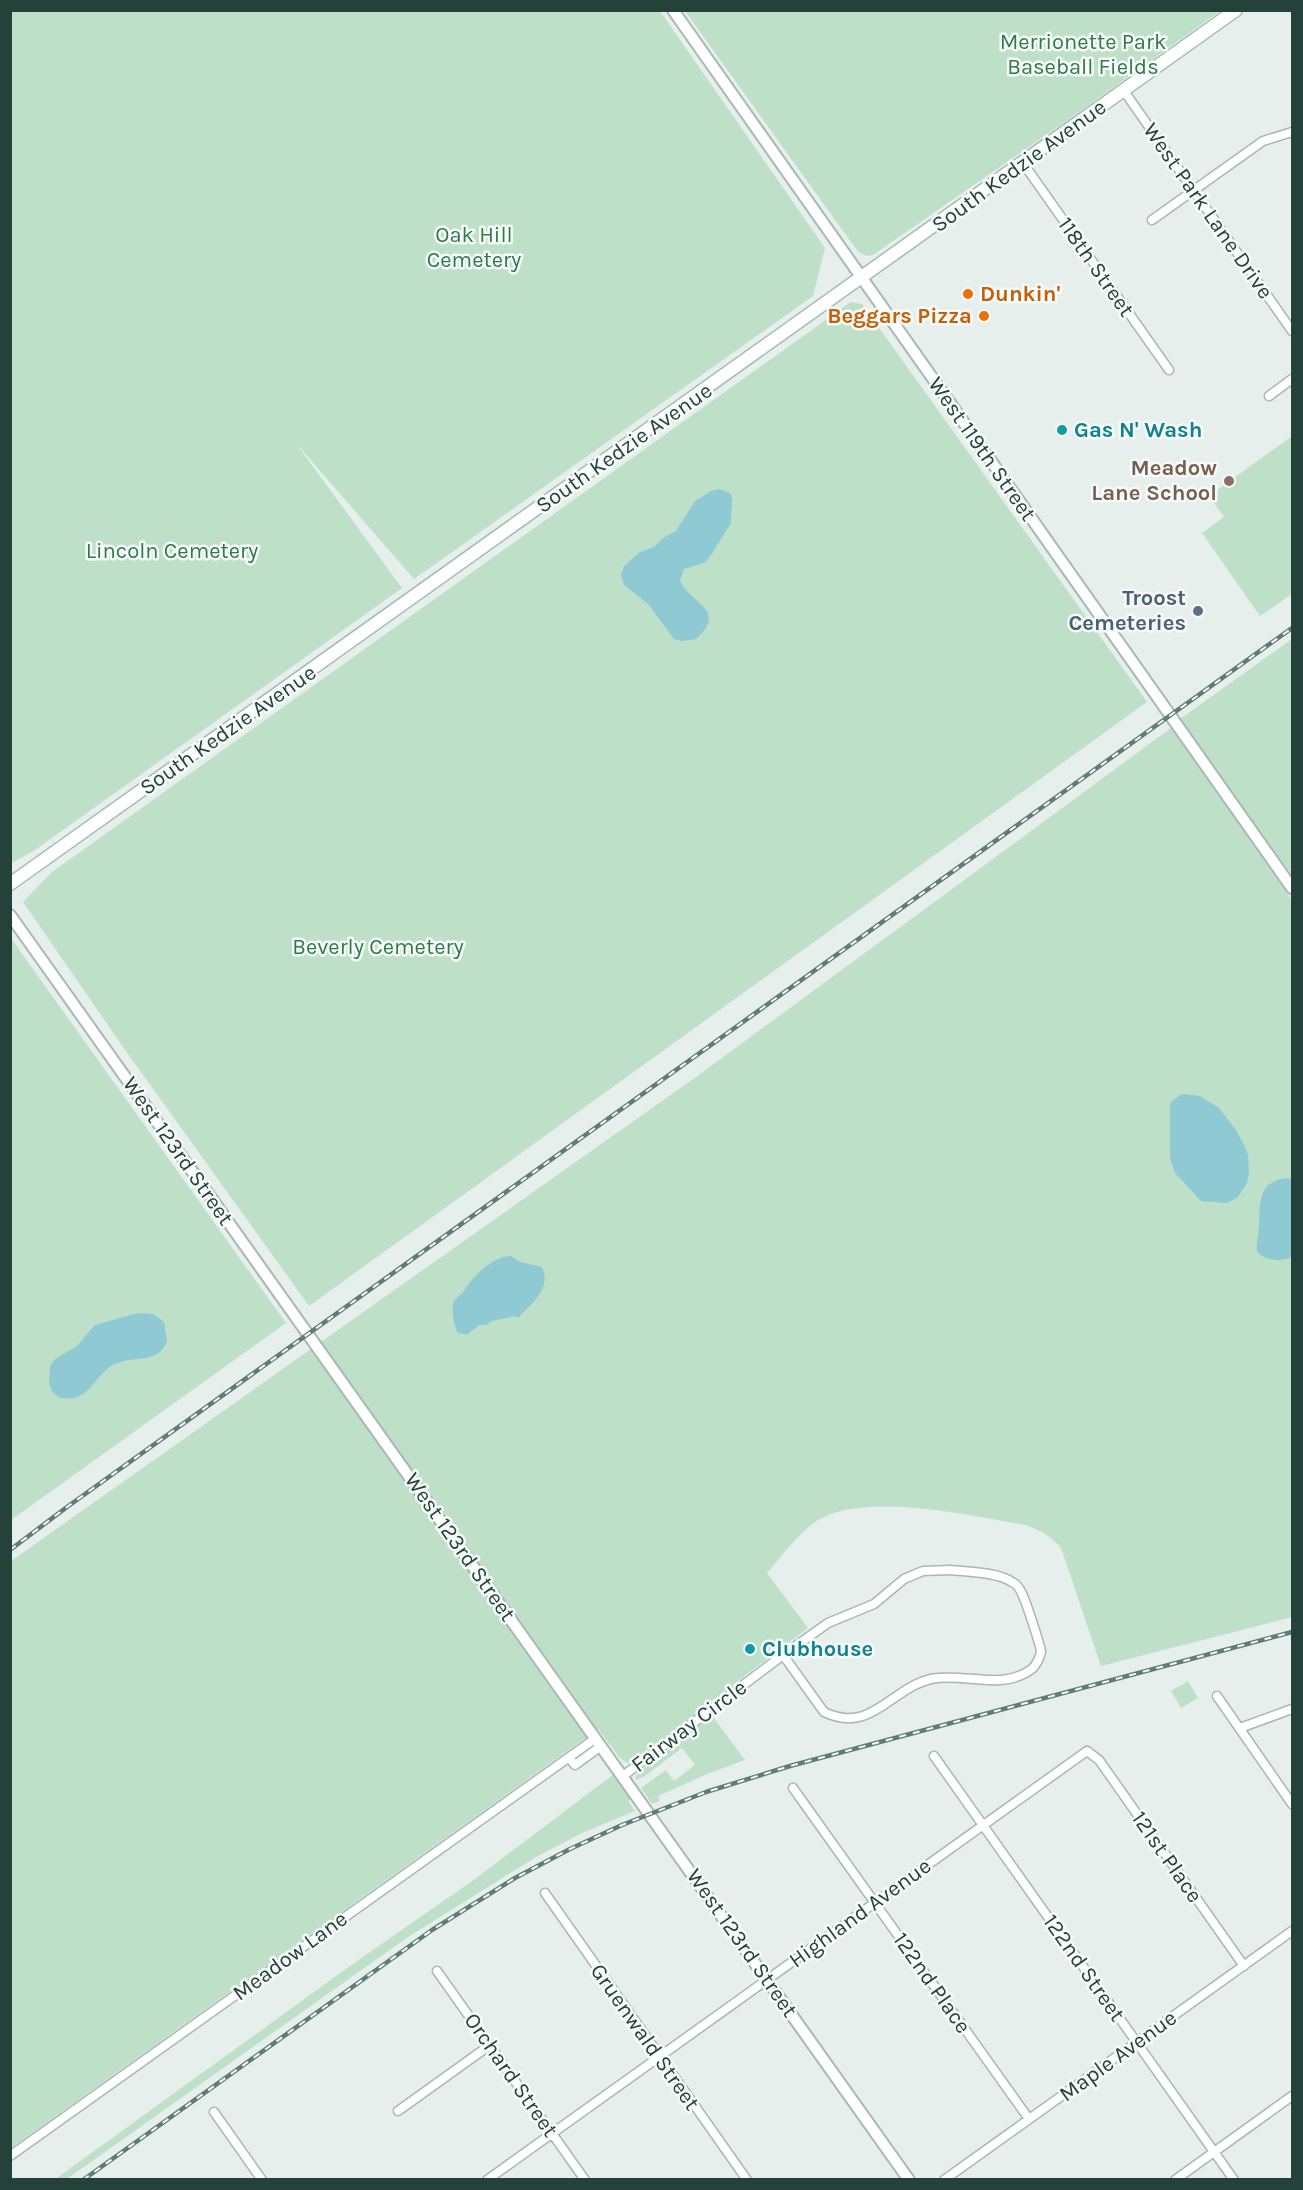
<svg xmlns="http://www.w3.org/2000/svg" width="1303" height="2190" viewBox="0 0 1303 2190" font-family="Karla,sans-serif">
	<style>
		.green { fill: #bfe0c8 }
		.water { fill: #8ec9d4 }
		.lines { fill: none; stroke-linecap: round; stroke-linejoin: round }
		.minor-casing { stroke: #a8b8b2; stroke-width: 11 }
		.tertiary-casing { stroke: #a8b8b2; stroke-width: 14 }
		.secondary-casing { stroke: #a4bbb3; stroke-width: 15 }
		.minor { stroke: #fff; stroke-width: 8 }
		.tertiary { stroke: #fff; stroke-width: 10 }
		.secondary { stroke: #fff; stroke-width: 12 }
		.rail-casing { stroke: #5f7d75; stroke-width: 4.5 }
		.rail { stroke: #f7fbf9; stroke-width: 2; stroke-dasharray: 7; stroke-linecap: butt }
		.food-dot { fill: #e8710a; stroke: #f7fbf9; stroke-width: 2 }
		.culture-dot { fill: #0f9aa8; stroke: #f7fbf9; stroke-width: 2 }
		.education-dot { fill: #8d6e63; stroke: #f7fbf9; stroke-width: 2 }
		.service-dot { fill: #5c6f8a; stroke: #f7fbf9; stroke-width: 2 }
		.labels { text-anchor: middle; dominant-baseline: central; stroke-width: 5; stroke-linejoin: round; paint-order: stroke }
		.park-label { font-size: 22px; fill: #2d7a4b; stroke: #f7fbf9 }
		.street-label { font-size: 22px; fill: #24423a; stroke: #f7fbf9 }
		.food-label { font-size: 22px; font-weight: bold; fill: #c56008; stroke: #f7fbf9; text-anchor: start }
		.culture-label { font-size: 22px; font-weight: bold; fill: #0d838f; stroke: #f7fbf9; text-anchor: start }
		.education-label { font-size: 22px; font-weight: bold; fill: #785e54; stroke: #f7fbf9; text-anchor: end }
		.service-label { font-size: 22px; font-weight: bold; fill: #4e5e75; stroke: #f7fbf9; text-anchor: end }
	</style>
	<rect width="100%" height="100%" fill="#e6efeb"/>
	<path class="green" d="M 11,10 L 660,11 L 825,248 L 813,296 L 414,579 L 295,442 L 402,588 L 35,850 L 12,863 Z
		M 685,11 L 1220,11 L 1069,119 L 873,255 C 861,258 858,251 851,242 Z
		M 851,302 L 862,304 L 1147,702 L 309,1306 L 123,1047 L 23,902 L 52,872 Z
		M 1292,436 L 1292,594 L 1260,616 L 1202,533 L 1224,517 L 1209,496 Z
		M 1292,639 L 1292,876 L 1180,719 Z
		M 1171,728 L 1292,900 L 1292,1617 L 1101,1666 L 1061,1548 C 1051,1536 1041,1531 1026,1525 C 973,1516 865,1491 818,1520 C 798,1533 783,1555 767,1573 L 808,1628 L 705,1706 L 745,1760 L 707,1774 L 658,1796 L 660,1801 L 652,1804 L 641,1788 L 666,1770 L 674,1781 L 695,1765 L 682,1748 L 645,1776 L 636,1780 L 636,1775 L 681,1739 L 674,1730 L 632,1761 L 627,1763 L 620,1758 L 598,1729 L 11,2148 L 11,1561 L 696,1077 Z
		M 10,937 L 286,1323 L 11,1520 L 10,1520 Z
		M 1188,1681 L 1198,1698 L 1181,1708 L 1171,1691 Z
		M 614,1774 L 632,1799 L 628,1801 L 635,1811 L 582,1833 L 536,1857 L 408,1937 L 67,2179 L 54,2180 L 350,1966 L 475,1879 Z"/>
	<path class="water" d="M 719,489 L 730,493 L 732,498 L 731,523 L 709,558 L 704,563 L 684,569 L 680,581 C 692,605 728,610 696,639 L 682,641 L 674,639 L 648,604 L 624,585 L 621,575 L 624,566 L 640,552 L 654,547 L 663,538 L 676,531 L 695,501 L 711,491 Z
		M 1184,1094 L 1200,1096 L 1219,1108 L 1236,1130 L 1245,1147 L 1248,1155 L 1249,1172 L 1247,1183 L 1237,1198 L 1227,1203 L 1201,1201 L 1175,1173 L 1170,1158 L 1170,1103 L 1180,1095 Z
		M 1286,1178 L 1292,1179 L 1292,1257 C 1281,1262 1266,1261 1257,1252 C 1256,1243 1258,1236 1259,1227 C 1260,1204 1257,1182 1286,1178 Z
		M 511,1256 L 520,1262 L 542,1267 C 552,1289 531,1304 518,1318 L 516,1316 L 492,1321 L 486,1325 L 479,1325 L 467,1335 L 457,1332 C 455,1325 451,1313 453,1305 C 454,1297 461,1296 464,1291 C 472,1277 493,1256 511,1256 Z
		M 138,1313 L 153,1314 L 164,1322 L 167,1341 C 158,1365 134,1355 115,1364 C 95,1373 89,1406 58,1397 L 52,1391 L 49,1383 L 50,1366 L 55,1359 L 77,1346 L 95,1325 Z"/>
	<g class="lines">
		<defs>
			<path id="minor" d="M 1124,91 L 1292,331
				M 1023,163 L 1169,370
				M 1152,220 L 1263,141 L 1292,132
				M 1269,396 L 1292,379
				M 950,1570 C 969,1572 997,1572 1012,1582 C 1017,1584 1021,1591 1023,1596 C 1026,1602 1041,1647 1041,1652 C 1040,1657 1036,1665 1033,1668 C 1003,1692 965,1672 931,1679 C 891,1688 871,1735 824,1712 L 783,1655 L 828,1623 L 874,1604 L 904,1579 L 923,1571 Z
				M 1217,1696 L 1292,1804
				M 1240,1728 L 1292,1709
				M 934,1756 L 1234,2180
				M 569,1758 L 575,1765 L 601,1746
				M 623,1776 L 783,1655
				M 793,1788 L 1029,2119
				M 545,1893 L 747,2180
				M 437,1971 L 585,2180
				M 398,2111 L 490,2045
				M 214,2112 L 262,2180
				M 10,2156 L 596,1738
				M 487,2180 L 1087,1751 L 1099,1760 L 1244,1966
				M 944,2180 L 1292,1931
				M 1175,2180 L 1292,2096"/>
			<path id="tertiary" d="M 673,10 L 1292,888
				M 10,915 L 909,2180"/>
			<path id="secondary" d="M 10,884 L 1236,10"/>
		</defs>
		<use href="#minor" class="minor-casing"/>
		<use href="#tertiary" class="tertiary-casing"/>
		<use href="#secondary" class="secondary-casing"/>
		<use href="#minor" class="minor"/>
		<use href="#tertiary" class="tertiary"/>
		<use href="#secondary" class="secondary"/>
		<defs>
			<path id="rail" d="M 10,1550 L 67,1507 L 1292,628
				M 83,2180 L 432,1930 L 515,1878 L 570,1849 L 622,1825 L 706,1792 L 790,1766 L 1292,1632"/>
		</defs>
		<use href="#rail" class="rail-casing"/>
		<use href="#rail" class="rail"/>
	</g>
	<g class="food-dot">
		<circle cx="968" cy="294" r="6"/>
		<circle cx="984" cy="316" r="6"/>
	</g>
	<g class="culture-dot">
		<circle cx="1062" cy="430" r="6"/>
		<circle cx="750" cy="1649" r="6"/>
	</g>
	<circle class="education-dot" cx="1229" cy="481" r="6"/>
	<circle class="service-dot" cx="1198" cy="611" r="6"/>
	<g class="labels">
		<g class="park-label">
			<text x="1083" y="42">Merrionette Park<tspan x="1083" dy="25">Baseball Fields</tspan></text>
			<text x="474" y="235">Oak Hill<tspan x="474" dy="25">Cemetery</tspan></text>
			<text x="172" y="551">Lincoln Cemetery</text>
			<text x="378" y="947">Beverly Cemetery</text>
		</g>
		<g class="street-label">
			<text transform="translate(1019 166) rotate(-36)">South Kedzie Avenue</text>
			<text transform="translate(1208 211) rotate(55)">West Park Lane Drive</text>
			<text transform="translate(1096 267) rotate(55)">118th Street</text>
			<text transform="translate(624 448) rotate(-35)">South Kedzie Avenue</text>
			<text transform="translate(982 449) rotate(55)">West 119th Street</text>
			<text transform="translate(228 730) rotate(-35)">South Kedzie Avenue</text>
			<text transform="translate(178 1151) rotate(55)">West 123rd Street</text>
			<text transform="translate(460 1547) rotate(55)">West 123rd Street</text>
			<text transform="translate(689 1726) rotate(-37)">Fairway Circle</text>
			<text transform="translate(1167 1857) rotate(55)">121st Place</text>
			<text transform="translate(860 1913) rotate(-36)">Highland Avenue</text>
			<text transform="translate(742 1943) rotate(55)">West 123rd Street</text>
			<text transform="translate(290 1956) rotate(-36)">Meadow Lane</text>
			<text transform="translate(1084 1968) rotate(55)">122nd Street</text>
			<text transform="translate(932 1983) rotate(55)">122nd Place</text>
			<text transform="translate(645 2037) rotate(55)">Gruenwald Street</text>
			<text transform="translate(1118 2056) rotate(-36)">Maple Avenue</text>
			<text transform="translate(511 2075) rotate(55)">Orchard Street</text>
		</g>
		<g class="food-label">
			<text x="980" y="294">Dunkin'</text>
			<text x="972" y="316" text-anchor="end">Beggars Pizza</text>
		</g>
		<g class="culture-label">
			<text x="1074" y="430">Gas N' Wash</text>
			<text x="762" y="1649">Clubhouse</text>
		</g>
		<g class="education-label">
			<text x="1217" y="468">Meadow<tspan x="1217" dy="25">Lane School</tspan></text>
		</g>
		<g class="service-label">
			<text x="1186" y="598">Troost<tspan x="1186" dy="25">Cemeteries</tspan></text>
		</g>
	</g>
	<rect width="1303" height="2190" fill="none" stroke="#24423a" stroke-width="24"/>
</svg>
